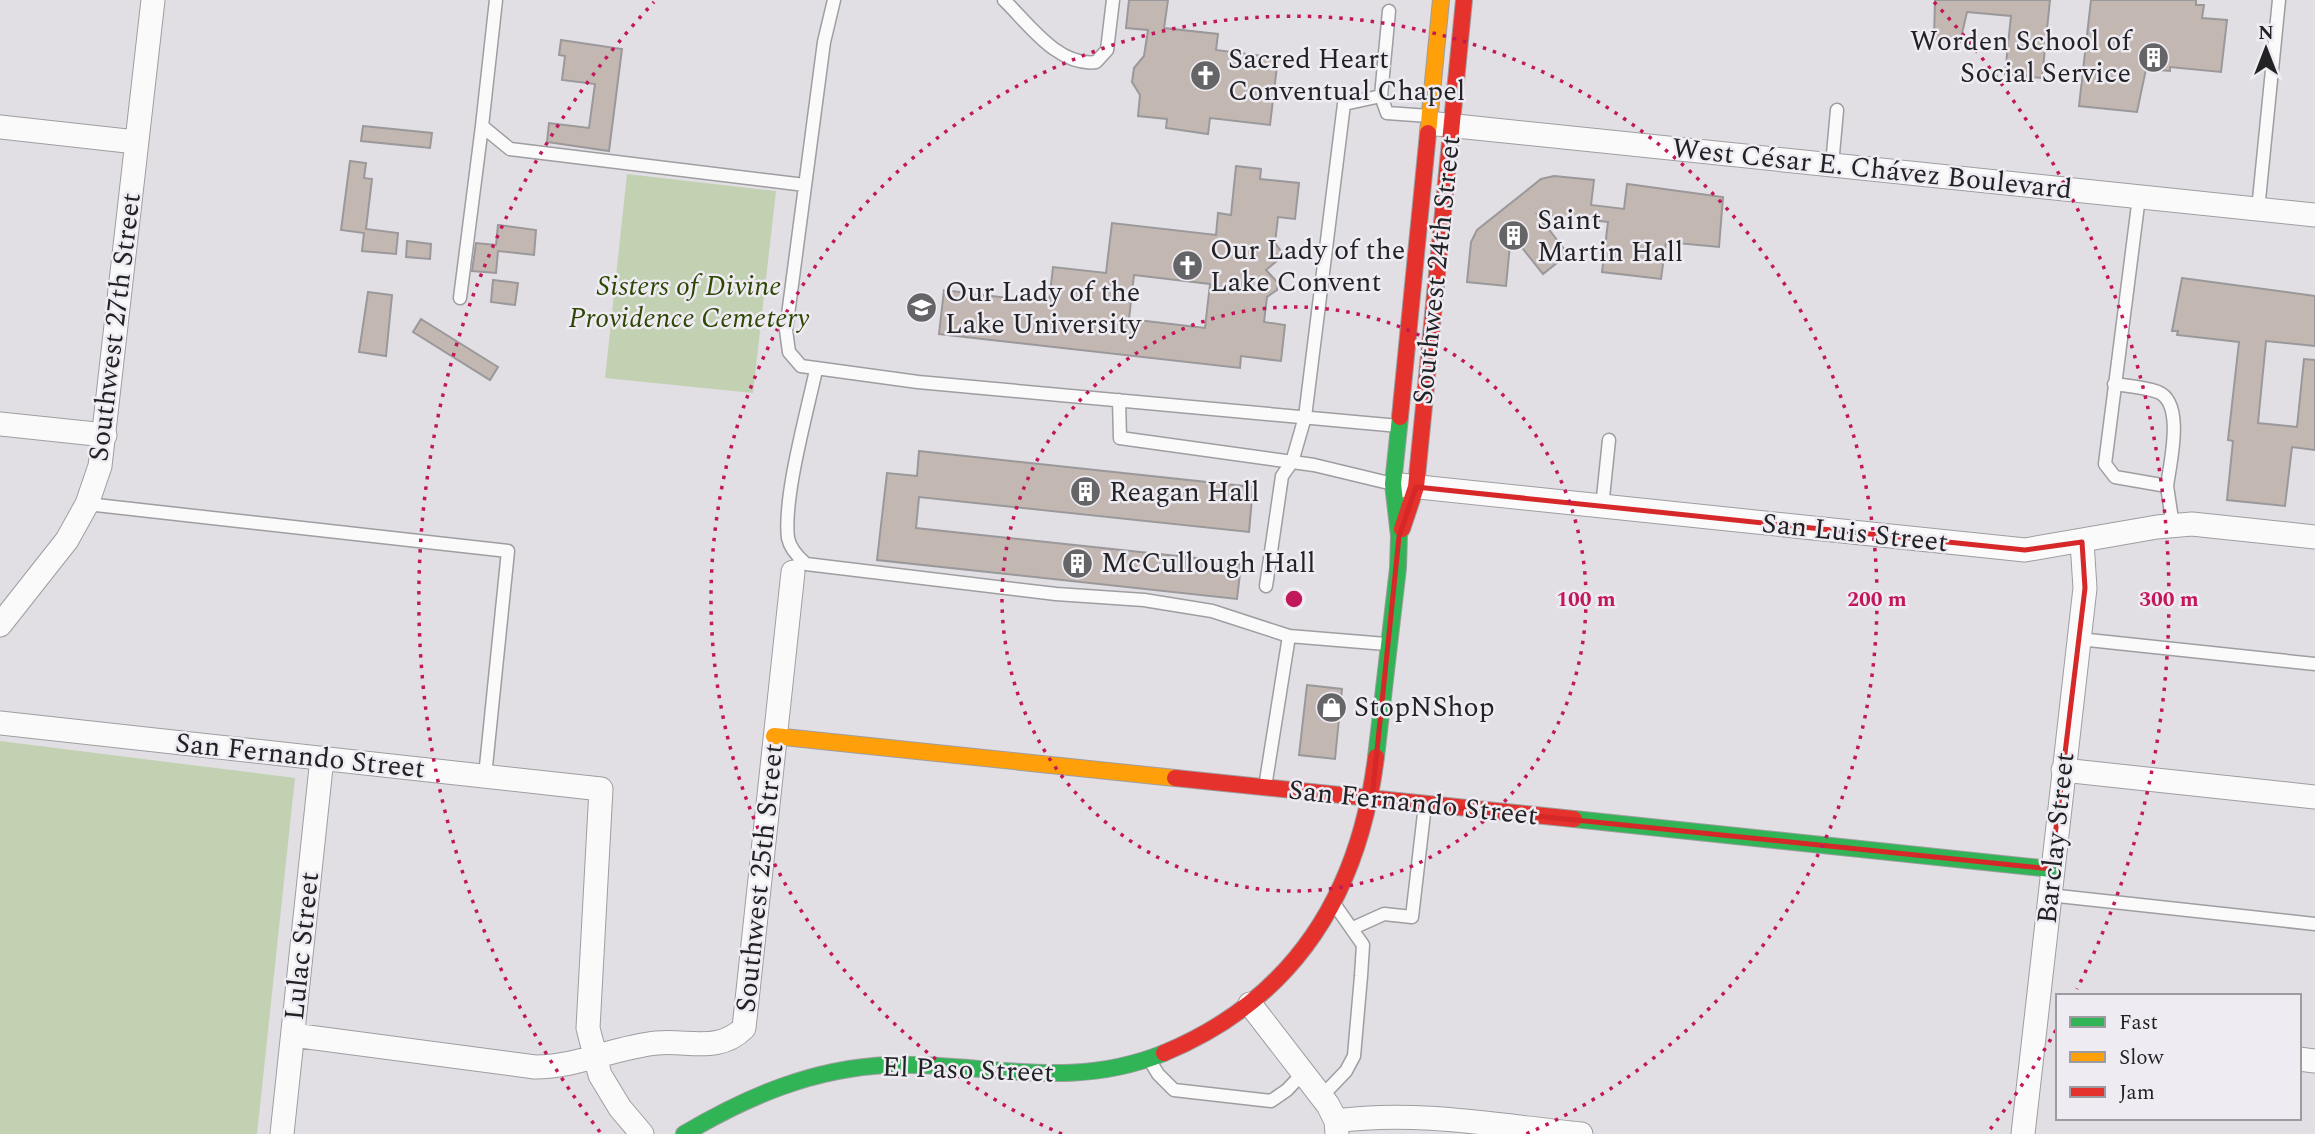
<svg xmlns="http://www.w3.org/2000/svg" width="2315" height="1134" viewBox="0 0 2315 1134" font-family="Spectral,serif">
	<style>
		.green { fill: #c2d1b2 }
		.building { fill: #c3b7b1; stroke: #9a989a; stroke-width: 2; fill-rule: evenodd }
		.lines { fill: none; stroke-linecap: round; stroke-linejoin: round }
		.lane-casing { stroke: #9e9da0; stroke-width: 15 }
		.street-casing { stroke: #9e9da0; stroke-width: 25 }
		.fast-casing { stroke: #9e9da0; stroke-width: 18 }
		.slow-casing { stroke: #9e9da0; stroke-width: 18 }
		.jam-casing { stroke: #9e9da0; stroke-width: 18 }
		.lane { stroke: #fafafb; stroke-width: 12 }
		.street { stroke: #fafafb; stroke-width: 23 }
		.fast { stroke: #30b455; stroke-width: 16 }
		.slow { stroke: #ff9f0a; stroke-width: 16 }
		.jam { stroke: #e5322d; stroke-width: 16 }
		.marked { fill: none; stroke: #d62828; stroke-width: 5; stroke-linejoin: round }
		.ring { fill: none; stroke: #c2185b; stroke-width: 3.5; stroke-dasharray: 3.5 7 }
		.labels { text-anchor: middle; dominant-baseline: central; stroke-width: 5; stroke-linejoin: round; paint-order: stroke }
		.poi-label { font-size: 28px; fill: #222224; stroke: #eeebf2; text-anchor: start }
		.street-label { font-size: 28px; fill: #222224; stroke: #eeebf2 }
		.park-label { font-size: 28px; font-style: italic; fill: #2d4703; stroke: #eeebf2 }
		.centre { fill: #c2185b; stroke: #eeebf2; stroke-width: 3.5 }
		.ring-label { font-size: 21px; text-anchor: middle; font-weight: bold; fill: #c2185b; stroke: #eeebf2; stroke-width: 5; stroke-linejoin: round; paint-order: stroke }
	</style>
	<rect width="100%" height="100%" fill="#e1dfe4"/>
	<path class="green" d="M 627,174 L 776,191 L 753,393 L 605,378 Z
		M 0,741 L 295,778 L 257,1134 L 0,1134 Z"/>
	<path class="building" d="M 1129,0 L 1168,0 L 1164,28 L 1218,34 L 1216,50 L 1278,58 L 1270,125 L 1210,118 L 1208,134 L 1166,128 L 1167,119 L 1138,116 L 1140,95 L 1132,82 L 1134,68 L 1144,56 L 1148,30 L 1126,28 Z
		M 1935,0 L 2050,0 L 2042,78 L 2005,74 L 2011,16 L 1967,12 L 1960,42 L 1934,39 Z
		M 2091,0 L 2196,0 L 2196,5 L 2204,5 L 2202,18 L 2227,20 L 2221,72 L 2170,67 L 2170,71 L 2146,69 L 2137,112 L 2079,106 Z
		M 561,40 L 622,49 L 609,151 L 547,142 L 549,123 L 589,128 L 595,84 L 562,80 L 565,56 L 559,55 Z
		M 363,126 L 432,133 L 430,148 L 361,141 Z
		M 350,161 L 366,163 L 364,178 L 372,179 L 366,229 L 398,233 L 396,254 L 362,251 L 364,233 L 341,230 Z
		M 1236,166 L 1261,169 L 1260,179 L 1299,183 L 1295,219 L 1278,217 L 1275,243 L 1284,255 L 1266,270 L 1278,283 L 1277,290 L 1267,297 L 1264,322 L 1285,325 L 1281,361 L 1241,356 L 1240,368 L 939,334 L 944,290 L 1049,303 L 1053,267 L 1106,273 L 1112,223 L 1216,235 L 1218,213 L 1231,215 ZM 1134,275 L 1210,284 L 1205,328 L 1129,319 Z
		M 1554,176 L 1594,180 L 1591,205 L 1624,209 L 1627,184 L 1723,197 L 1719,247 L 1666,242 L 1661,279 L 1602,272 L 1608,222 L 1537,214 L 1568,254 L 1543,274 L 1511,234 L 1506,286 L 1467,282 L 1471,242 L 1477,230 L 1541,179 Z
		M 498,225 L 536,230 L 534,255 L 498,251 L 496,273 L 472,271 L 476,243 L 496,245 Z
		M 407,241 L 431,244 L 430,259 L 406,257 Z
		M 2182,278 L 2315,296 L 2315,346 L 2266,341 L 2258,423 L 2297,427 L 2304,359 L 2315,360 L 2315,450 L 2292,447 L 2285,506 L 2227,500 L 2233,441 L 2228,440 L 2239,342 L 2177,335 L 2178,331 L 2172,331 Z
		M 493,280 L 518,283 L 515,305 L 491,302 Z
		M 368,292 L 392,295 L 386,356 L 359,352 Z
		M 421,319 L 498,367 L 490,380 L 413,332 Z
		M 919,451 L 1253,487 L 1249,532 L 919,497 L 916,528 L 1234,562 L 1241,565 L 1237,599 L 877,560 L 887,473 L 917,476 Z
		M 1307,685 L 1342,689 L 1335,759 L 1299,755 Z"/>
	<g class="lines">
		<defs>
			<path id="lane" d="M 496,0 L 482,126 L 510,149 L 805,185
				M 834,0 L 824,42 L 786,330 L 789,352 L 801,366 L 918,382 L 1399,426
				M 1004,0 C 1028,23 1058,67 1096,62 L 1107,50 L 1113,0
				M 1389,11 L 1381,96 L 1387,113 L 1429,116
				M 1832,165 L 1837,110
				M 2139,197 L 2105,464 L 2115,477 L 2167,486 L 2173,526
				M 2258,210 L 2279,0
				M 460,298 L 482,126
				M 816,370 C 807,412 783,498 788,538 C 790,549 798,557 806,564 L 1056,594 L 1144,600 L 1212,611 L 1289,636
				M 2114,384 C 2128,386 2144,387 2158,392 C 2185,403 2170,463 2167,486
				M 1119,400 L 1120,438 L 1314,465 L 1393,484
				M 87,504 L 508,551 L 485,776
				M 1602,507 L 1609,440
				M 1266,586 L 1282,476 L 1292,462 L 1305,417 L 1344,104 L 1381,96
				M 2079,639 L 2315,664
				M 1265,787 L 1289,636 L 1386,644
				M 2049,895 L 2315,924
				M 1353,928 L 1384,914 L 1412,917 L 1425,805
				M 1149,1059 L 1158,1074 L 1174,1090 L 1271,1101 L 1287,1090 L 1303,1073
				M 1321,1097 L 1346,1071 L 1354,1056 L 1361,976 L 1363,945 L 1335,905"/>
			<path id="street" d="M 1437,124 L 2315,215
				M 0,127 L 136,142
				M 0,424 L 105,435
				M 1400,485 L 2025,550 L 2157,527 L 2192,524 L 2315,537
				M 0,625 L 67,540 L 87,504 L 100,466 L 153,0
				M 0,723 L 601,789 L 588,1028 L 600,1075 L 620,1108 L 642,1134
				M 2063,770 L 2315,797
				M 1250,1004 L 1328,1105 L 1336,1121 L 1337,1134
				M 293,1035 L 535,1067 C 577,1067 615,1047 657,1043 C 689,1040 719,1053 744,1028 L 793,572
				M 2299,1059 L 2315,1061
				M 1336,1121 C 1417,1110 1500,1126 1581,1134
				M 282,1134 L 322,758
				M 2023,1134 L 2085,588 L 2082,542"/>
			<path id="fast" d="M 1376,757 L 1398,568 L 1399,536 L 1393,484 L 1400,417
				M 1574,819 L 2051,869
				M 684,1134 C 748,1096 814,1068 889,1065 C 986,1062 1068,1092 1164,1053"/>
			<path id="slow" d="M 1428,133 L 1441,0
				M 774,736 L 1175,778"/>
			<path id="jam" d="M 1400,417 L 1428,133
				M 1402,529 L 1416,487 L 1464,0
				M 1175,778 L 1574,819
				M 1164,1053 C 1294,999 1359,894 1376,757"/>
		</defs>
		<use href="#lane" class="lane-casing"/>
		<use href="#street" class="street-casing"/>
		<use href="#fast" class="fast-casing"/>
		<use href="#slow" class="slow-casing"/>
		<use href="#jam" class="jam-casing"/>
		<use href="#lane" class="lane"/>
		<use href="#street" class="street"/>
		<use href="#fast" class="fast"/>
		<use href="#slow" class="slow"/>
		<use href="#jam" class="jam"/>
	</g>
	<path class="marked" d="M 1416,487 L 2025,550 L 2082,542 L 2085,588 L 2051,869 L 1372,799 L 1399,537 Z"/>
	<g class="ring">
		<circle cx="1294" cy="599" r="292"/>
		<path d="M1062 1134A583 583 0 1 1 1526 1134"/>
		<path d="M2056 1030A875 875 0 0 1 1988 1132M600 1132A875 875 0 0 1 654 2M1934 2A875 875 0 0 1 2077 989"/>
	</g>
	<defs>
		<symbol id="building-disc" viewBox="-11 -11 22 22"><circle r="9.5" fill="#656467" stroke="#eeebf2"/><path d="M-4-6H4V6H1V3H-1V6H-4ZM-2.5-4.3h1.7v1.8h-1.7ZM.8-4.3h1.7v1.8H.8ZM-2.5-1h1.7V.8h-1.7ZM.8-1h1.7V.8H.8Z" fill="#fff"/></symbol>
		<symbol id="church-disc" viewBox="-11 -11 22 22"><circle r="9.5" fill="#656467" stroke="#eeebf2"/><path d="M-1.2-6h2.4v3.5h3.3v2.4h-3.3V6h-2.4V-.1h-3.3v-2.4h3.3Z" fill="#fff"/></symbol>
		<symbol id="university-disc" viewBox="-11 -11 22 22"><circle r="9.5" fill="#656467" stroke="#eeebf2"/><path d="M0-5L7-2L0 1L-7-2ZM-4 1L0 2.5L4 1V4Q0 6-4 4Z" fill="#fff"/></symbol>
		<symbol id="shop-disc" viewBox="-11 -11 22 22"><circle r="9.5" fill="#656467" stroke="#eeebf2"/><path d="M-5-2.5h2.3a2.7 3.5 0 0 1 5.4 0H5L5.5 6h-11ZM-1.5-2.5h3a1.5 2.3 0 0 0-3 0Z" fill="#fff"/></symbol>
	</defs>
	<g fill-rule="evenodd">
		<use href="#building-disc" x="2136" y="40" width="35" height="35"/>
		<use href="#church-disc" x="1188" y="58" width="35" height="35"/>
		<use href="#building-disc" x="1496" y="218" width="35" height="35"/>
		<use href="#church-disc" x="1170" y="248" width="35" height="35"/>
		<use href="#university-disc" x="904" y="290" width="35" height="35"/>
		<use href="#building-disc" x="1068" y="474" width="35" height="35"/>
		<use href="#building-disc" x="1060" y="546" width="35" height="35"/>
		<use href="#shop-disc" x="1314" y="690" width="35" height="35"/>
	</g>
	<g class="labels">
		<g class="poi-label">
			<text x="2131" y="41" text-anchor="end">Worden School of<tspan x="2131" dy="32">Social Service</tspan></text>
			<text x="1228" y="59">Sacred Heart<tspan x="1228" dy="32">Conventual Chapel</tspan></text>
			<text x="1537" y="220">Saint<tspan x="1537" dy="32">Martin Hall</tspan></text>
			<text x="1210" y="250">Our Lady of the<tspan x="1210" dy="32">Lake Convent</tspan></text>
			<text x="945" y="292">Our Lady of the<tspan x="945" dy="32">Lake University</tspan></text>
			<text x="1109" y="492">Reagan Hall</text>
			<text x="1101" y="563">McCullough Hall</text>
			<text x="1354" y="707">StopNShop</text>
		</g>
		<g class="street-label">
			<text transform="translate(1872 169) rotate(6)">West César E. Chávez Boulevard</text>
			<text transform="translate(1437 270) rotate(-84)">Southwest 24th Street</text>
			<text transform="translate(115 327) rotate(-83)">Southwest 27th Street</text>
			<text transform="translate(1855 533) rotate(6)">San Luis Street</text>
			<text transform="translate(300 756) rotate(6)">San Fernando Street</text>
			<text transform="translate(1413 803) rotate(6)">San Fernando Street</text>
			<text transform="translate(2056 838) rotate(-84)">Barclay Street</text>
			<text transform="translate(760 878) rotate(-84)">Southwest 25th Street</text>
			<text transform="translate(302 946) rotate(-84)">Lulac Street</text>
			<text transform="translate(968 1070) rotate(2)">El Paso Street</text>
		</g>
		<g class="park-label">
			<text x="689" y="286">Sisters of Divine<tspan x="689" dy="32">Providence Cemetery</tspan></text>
		</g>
	</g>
	<circle cx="1294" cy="599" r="10" class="centre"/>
	<g class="ring-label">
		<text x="1586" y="606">100 m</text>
		<text x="1877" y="606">200 m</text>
		<text x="2169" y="606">300 m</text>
	</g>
	<rect x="2056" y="994" width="245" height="126" fill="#eeebf2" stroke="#9c9ba0" stroke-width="2"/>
	<rect x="2070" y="1017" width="35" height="10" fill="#30b455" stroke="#9c9ba0" stroke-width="2"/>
	<text x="2119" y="1029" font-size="21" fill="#222224">Fast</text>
	<rect x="2070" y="1052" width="35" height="10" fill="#ff9f0a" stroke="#9c9ba0" stroke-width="2"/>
	<text x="2119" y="1064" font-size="21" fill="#222224">Slow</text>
	<rect x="2070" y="1087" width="35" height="10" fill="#e5322d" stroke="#9c9ba0" stroke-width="2"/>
	<text x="2119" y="1099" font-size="21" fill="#222224">Jam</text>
	<g transform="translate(2266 49)" stroke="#eeebf2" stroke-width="5" paint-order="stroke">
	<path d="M0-5L12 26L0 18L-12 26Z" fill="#222224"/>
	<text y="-10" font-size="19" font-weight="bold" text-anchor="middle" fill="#222224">N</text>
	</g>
</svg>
